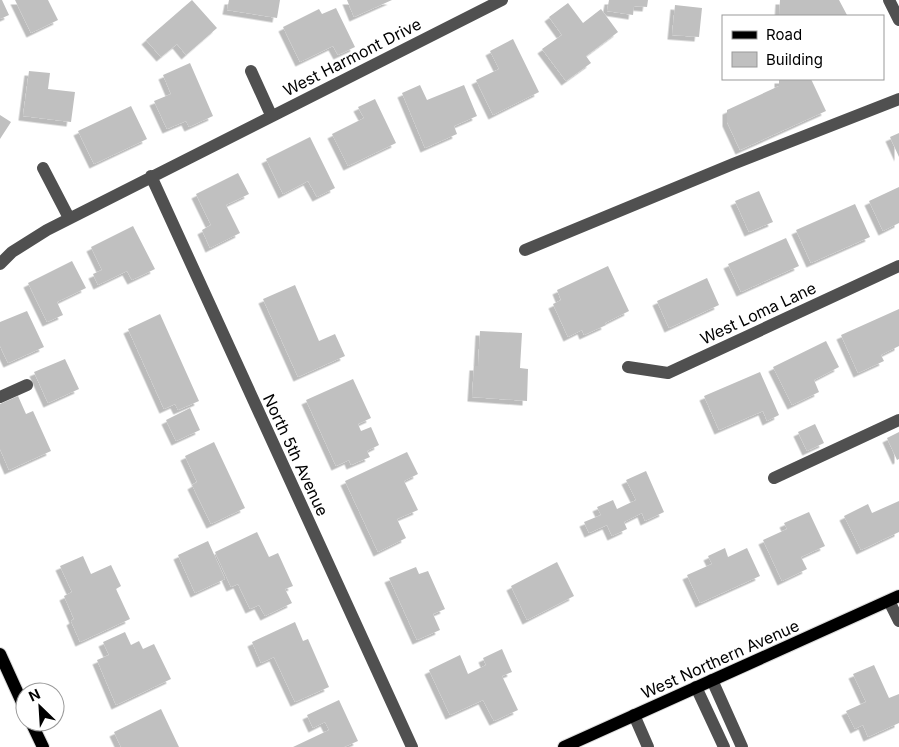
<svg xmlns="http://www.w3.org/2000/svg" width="899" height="747" viewBox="0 0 899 747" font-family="Inter,sans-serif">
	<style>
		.building { fill: #c0c0c0; filter: url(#shadow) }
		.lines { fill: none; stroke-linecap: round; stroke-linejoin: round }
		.major-casing { stroke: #dbdbdb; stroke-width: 14 }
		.minor { stroke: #505050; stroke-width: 12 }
		.major { stroke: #000; stroke-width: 12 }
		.labels { text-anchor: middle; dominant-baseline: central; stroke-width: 4; stroke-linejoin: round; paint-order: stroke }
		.street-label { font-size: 16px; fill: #000; stroke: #fff }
	</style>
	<defs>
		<filter id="shadow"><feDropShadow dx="-4.5" dy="4.5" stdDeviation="0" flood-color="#0004"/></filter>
	</defs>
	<rect width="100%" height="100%" fill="#fff"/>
	<path class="building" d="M 0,0 L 2,0 L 9,15 L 0,19 Z
		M 15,0 L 48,0 L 58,20 L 31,33 Z
		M 192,0 L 217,28 L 186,55 L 177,44 L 161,57 L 146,40 Z
		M 229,0 L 280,0 L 277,18 L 227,10 Z
		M 347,0 L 392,0 L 354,17 Z
		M 609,0 L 648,0 L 647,7 L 634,6 L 633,15 L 607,11 Z
		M 780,0 L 839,0 L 847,15 L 779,16 Z
		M 568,3 L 583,23 L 601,9 L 618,32 L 586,56 L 591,63 L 566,81 L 542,49 L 562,35 L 549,17 Z
		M 675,5 L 702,8 L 699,37 L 672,35 Z
		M 336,8 L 355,47 L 338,55 L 333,46 L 300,62 L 283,27 L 319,9 L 322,14 Z
		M 513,39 L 539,92 L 493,115 L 476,80 L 499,69 L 490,51 Z
		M 190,63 L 213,116 L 189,127 L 186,121 L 167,129 L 154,101 L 171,94 L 163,75 Z
		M 29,71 L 50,73 L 48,89 L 75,92 L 71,122 L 23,116 Z
		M 779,79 L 811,79 L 826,111 L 740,150 L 727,122 L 727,110 L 779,86 Z
		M 420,85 L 427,100 L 464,85 L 477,116 L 454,126 L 457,134 L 425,148 L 402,93 Z
		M 375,99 L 396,143 L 348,166 L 332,134 L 364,118 L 358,107 Z
		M 131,106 L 147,139 L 94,164 L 78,131 Z
		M 0,115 L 11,122 L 0,139 Z
		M 899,133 L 899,157 L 890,137 Z
		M 310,137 L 335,188 L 317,197 L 308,181 L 283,194 L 266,159 Z
		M 238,173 L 249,194 L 226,205 L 240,233 L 210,248 L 202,230 L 211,225 L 196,194 Z
		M 899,187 L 899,223 L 883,231 L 869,201 Z
		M 759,191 L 773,222 L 749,232 L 735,201 Z
		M 855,204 L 870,237 L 811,263 L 796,230 Z
		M 133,226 L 155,269 L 132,280 L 127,271 L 98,285 L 93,274 L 102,270 L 91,247 Z
		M 786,238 L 799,266 L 741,292 L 728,264 Z
		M 72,261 L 86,288 L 57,302 L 63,315 L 47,322 L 28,283 Z
		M 608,266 L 629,311 L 605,323 L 606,325 L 584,335 L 582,330 L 568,337 L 553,304 L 561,300 L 557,290 Z
		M 707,278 L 719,305 L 669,328 L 657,301 Z
		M 295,285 L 319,341 L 335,334 L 345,356 L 298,377 L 263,299 Z
		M 899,309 L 899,346 L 881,355 L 884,361 L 858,373 L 841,335 Z
		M 27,311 L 44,347 L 8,363 L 0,346 L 0,322 Z
		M 160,314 L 199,401 L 178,410 L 175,404 L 164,409 L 128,329 Z
		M 480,331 L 522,333 L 520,368 L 528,369 L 527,401 L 472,397 L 474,366 L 478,366 Z
		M 826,341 L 839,367 L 814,380 L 819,392 L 792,405 L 773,367 Z
		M 65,359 L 79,389 L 48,403 L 34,372 Z
		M 760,372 L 779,415 L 767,421 L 763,411 L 719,430 L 704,396 Z
		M 353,379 L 371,418 L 358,424 L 361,431 L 371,427 L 379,445 L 367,451 L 370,457 L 351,465 L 349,460 L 336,466 L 306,400 Z
		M 18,396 L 26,414 L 33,411 L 51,451 L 9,470 L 0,449 L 0,404 Z
		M 190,408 L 200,430 L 176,441 L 166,420 Z
		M 815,424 L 824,443 L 807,451 L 798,432 Z
		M 899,432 L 899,459 L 897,460 L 887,438 Z
		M 214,442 L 245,508 L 211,524 L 192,485 L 197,482 L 185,456 Z
		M 407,452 L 418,474 L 404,481 L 418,510 L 397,519 L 406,538 L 378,552 L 345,481 Z
		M 646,471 L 664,512 L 645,521 L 642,513 L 624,522 L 627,529 L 612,536 L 607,525 L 589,533 L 584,522 L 601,515 L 597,507 L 613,500 L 617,509 L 636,500 L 626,480 Z
		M 899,501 L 899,532 L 861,550 L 844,516 L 868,504 L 872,513 Z
		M 809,512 L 825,546 L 801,557 L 807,569 L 782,581 L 763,540 L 787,529 L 784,523 Z
		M 257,532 L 269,557 L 278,553 L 293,586 L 285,589 L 292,603 L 265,616 L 259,605 L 250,609 L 238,584 L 231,587 L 215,552 Z
		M 208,541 L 225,579 L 195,593 L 178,555 Z
		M 725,548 L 728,557 L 747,548 L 760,576 L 700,603 L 687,575 L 712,564 L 708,556 Z
		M 83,556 L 91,574 L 111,565 L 121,586 L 116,589 L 130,619 L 80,642 L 71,621 L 74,619 L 64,596 L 72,592 L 60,566 Z
		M 557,562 L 574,596 L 527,620 L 511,586 Z
		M 416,567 L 419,574 L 428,571 L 445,609 L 433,614 L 440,630 L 417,640 L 389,578 Z
		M 295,622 L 303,641 L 308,639 L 329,687 L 295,702 L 274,657 L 261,663 L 252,642 Z
		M 125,632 L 131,645 L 139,641 L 143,649 L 154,644 L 171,679 L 116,705 L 97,660 L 109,655 L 103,642 Z
		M 502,649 L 512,672 L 502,676 L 518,710 L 494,721 L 483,700 L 450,715 L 429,670 L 460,655 L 468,674 L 486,665 L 483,658 Z
		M 874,665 L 889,698 L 899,694 L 899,723 L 868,737 L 863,725 L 855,729 L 846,711 L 866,702 L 853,674 Z
		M 339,700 L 358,741 L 344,747 L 293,747 L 329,730 L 325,722 L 313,728 L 307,715 Z
		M 161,709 L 179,747 L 121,747 L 114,732 Z"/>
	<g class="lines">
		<defs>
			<path id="major" d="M 0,654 L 25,709
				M 31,722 L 43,747
				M 564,747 L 899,596"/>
		</defs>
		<use href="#major" class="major-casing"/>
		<path class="minor" d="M 889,0 L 899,20
			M 251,71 L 271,115
			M 43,168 L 69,218
			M 151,176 L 412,747
			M 525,250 L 733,164 L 899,99
			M 0,264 L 12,252 L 47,230 L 502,0
			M 628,367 L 668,373 L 899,266
			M 0,397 L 27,385
			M 774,478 L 899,420
			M 889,601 L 899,621
			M 712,680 L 742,747
			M 696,687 L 724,747
			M 634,715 L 648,747"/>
		<use href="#major" class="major"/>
	</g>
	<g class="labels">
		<g class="street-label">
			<text transform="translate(352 57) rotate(-27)">West Harmont Drive</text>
			<text transform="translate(758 313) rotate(-25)">West Loma Lane</text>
			<text transform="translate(296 455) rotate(65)">North 5th Avenue</text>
			<text transform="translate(720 659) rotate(-24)">West Northern Avenue</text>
		</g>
	</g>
	<rect x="722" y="15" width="162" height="65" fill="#ffffff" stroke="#999999"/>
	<rect x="732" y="31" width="25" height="8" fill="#000000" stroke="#999999"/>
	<text x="766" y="40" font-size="15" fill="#000000">Road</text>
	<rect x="732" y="52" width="25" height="15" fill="#c0c0c0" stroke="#999999"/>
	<text x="766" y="65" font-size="15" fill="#000000">Building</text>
	<g transform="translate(40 707) rotate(335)"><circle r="24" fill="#ffffff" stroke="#999999"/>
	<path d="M0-4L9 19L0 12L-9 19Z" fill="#000000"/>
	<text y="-8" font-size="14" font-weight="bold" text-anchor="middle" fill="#000000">N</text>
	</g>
</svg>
